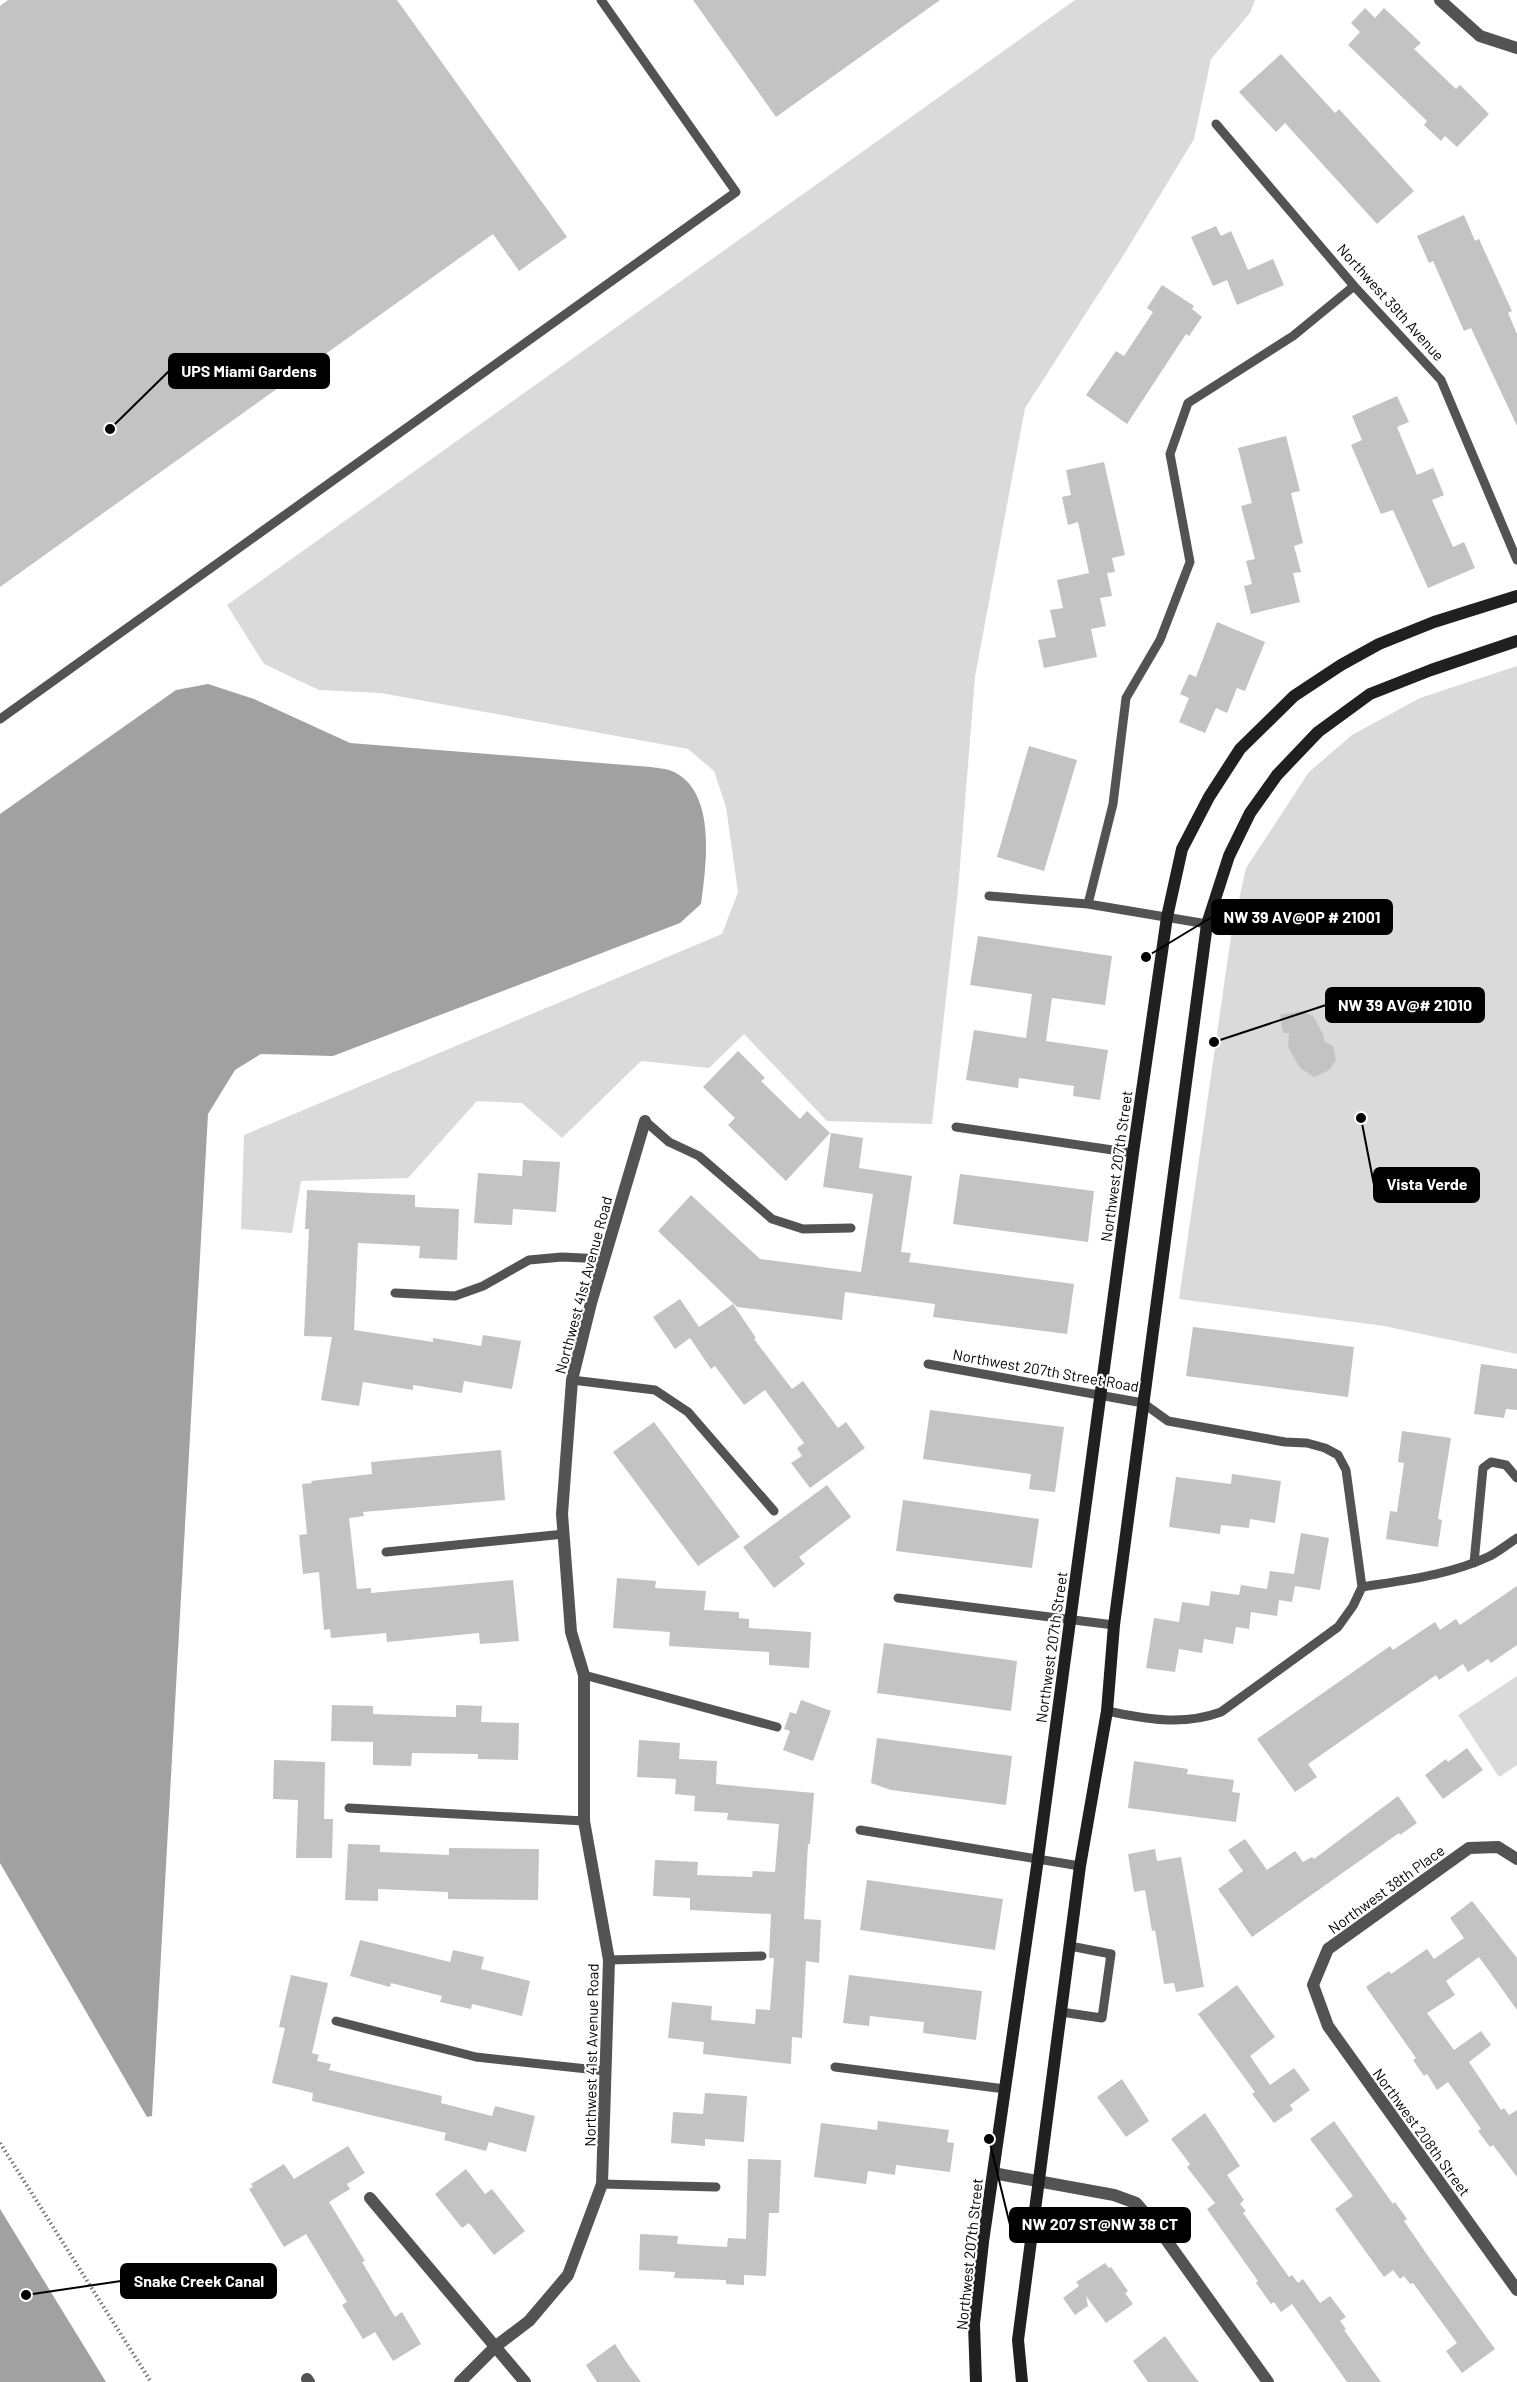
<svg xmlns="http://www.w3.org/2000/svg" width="1517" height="2382" viewBox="0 0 1517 2382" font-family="Barlow,sans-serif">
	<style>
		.green { fill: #dadada }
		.water { fill: #a1a1a1 }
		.building { fill: #c3c3c3 }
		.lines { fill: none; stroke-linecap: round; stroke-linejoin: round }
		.path { stroke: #757575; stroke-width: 4; stroke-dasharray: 1.5 3; stroke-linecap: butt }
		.lane { stroke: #535353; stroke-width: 9 }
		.street { stroke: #535353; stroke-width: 12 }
		.secondary { stroke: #202020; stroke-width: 12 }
		.labels { text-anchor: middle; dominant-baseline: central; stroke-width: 4.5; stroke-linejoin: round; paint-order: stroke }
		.street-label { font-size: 15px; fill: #000; stroke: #fff }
		.leader { fill: none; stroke: #000; stroke-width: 2 }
		.callout-dot { fill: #000; stroke: #fff; stroke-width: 2 }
		.callout { fill: #000; stroke: #000; stroke-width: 2 }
		.callout-label { font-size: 16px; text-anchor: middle; font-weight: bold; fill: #fff }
	</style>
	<rect width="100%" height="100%" fill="#fff"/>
	<path class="green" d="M 1075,0 L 1255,0 L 1250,13 L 1211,59 L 1194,139 L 1126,251 L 1025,408 L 975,677 L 958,890 L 932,1124 L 827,1121 L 744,1034 L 709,1068 L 641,1061 L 562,1138 L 522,1103 L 477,1101 L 408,1178 L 301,1181 L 292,1233 L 241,1229 L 244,1135 L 722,934 L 738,892 L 726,807 L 714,771 L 688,749 L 381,693 L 319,690 L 264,664 L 227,605 Z
		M 1517,666 L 1517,1354 L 1384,1326 L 1179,1299 L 1231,936 L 1246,868 L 1309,772 L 1352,735 L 1420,698 Z
		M 1517,1676 L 1517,1765 L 1499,1777 L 1458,1715 Z"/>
	<path class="water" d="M 208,684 L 254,699 L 350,743 L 651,767 C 658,768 668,769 674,772 C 717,793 706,866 701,904 L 680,923 L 333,1056 L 261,1054 L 235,1070 L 208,1114 L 152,2116 L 147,2117 L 0,1863 L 0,814 L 176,690 Z
		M 0,2209 L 106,2382 L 0,2382 Z"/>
	<path class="building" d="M 8,0 L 397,0 L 567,237 L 519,271 L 493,234 L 0,587 L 0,6 Z
		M 693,0 L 940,0 L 776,117 Z
		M 1365,8 L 1375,18 L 1384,8 L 1421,43 L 1414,49 L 1456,89 L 1460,85 L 1489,114 L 1457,147 L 1445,136 L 1441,141 L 1424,125 L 1427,121 L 1348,45 L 1360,32 L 1351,23 Z
		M 1281,54 L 1335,113 L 1339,109 L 1414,191 L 1377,224 L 1285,123 L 1276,132 L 1239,92 Z
		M 1464,215 L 1475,241 L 1479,239 L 1512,311 L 1508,313 L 1517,334 L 1517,426 L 1471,328 L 1464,331 L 1433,261 L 1429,263 L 1417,236 Z
		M 1216,226 L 1221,236 L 1231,231 L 1248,270 L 1273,259 L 1284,285 L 1237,305 L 1227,280 L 1213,286 L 1191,237 Z
		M 1162,285 L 1194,306 L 1192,309 L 1202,317 L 1189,336 L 1186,334 L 1127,424 L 1086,395 L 1116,351 L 1124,356 L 1153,312 L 1147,308 Z
		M 1397,396 L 1409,422 L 1397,427 L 1417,475 L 1433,468 L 1444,495 L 1432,500 L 1453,547 L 1464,542 L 1475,568 L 1428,588 L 1393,510 L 1381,514 L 1351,445 L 1362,440 L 1352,416 Z
		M 1286,436 L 1300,491 L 1291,493 L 1303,543 L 1294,546 L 1301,572 L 1293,573 L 1300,602 L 1251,614 L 1244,586 L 1252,584 L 1246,561 L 1255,559 L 1241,506 L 1252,503 L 1238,448 Z
		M 1104,462 L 1125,555 L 1112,558 L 1115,572 L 1107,573 L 1112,596 L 1100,598 L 1106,626 L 1091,629 L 1097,657 L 1044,668 L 1038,640 L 1056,637 L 1050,610 L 1063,608 L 1057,580 L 1089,573 L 1078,522 L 1068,525 L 1062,497 L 1071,495 L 1066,470 Z
		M 1217,622 L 1265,642 L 1245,691 L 1237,688 L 1227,713 L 1216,708 L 1205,733 L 1179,722 L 1189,698 L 1180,694 L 1189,674 L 1196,677 Z
		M 1029,746 L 1077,760 L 1044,871 L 997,857 Z
		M 978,936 L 1112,956 L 1105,1005 L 1052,998 L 1046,1041 L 1108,1050 L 1100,1100 L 1073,1096 L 1074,1086 L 1019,1078 L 1018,1088 L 966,1080 L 974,1030 L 1026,1038 L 1032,994 L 970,985 Z
		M 1301,1011 L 1313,1016 L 1323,1034 L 1324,1041 L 1333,1046 L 1336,1060 L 1329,1070 L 1314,1077 L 1300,1068 L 1288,1047 L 1289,1033 L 1283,1033 L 1280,1015 Z
		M 738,1051 L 765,1078 L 761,1081 L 800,1119 L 807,1111 L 830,1133 L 786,1181 L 728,1125 L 735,1118 L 703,1087 Z
		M 831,1133 L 863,1138 L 859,1168 L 912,1176 L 901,1252 L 911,1253 L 909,1262 L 1074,1284 L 1067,1334 L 933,1317 L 935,1304 L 845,1292 L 842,1320 L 737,1307 L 658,1231 L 691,1195 L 760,1259 L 861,1272 L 873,1194 L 823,1187 Z
		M 523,1160 L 560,1162 L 556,1212 L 513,1209 L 512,1225 L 474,1223 L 478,1173 L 522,1176 Z
		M 960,1174 L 1094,1191 L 1088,1242 L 953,1224 Z
		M 307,1190 L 415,1195 L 415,1207 L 459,1209 L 457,1260 L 419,1258 L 420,1246 L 358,1243 L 354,1330 L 433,1342 L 433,1338 L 481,1346 L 483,1335 L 521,1341 L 512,1389 L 464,1381 L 462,1393 L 413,1385 L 413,1390 L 363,1382 L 359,1406 L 321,1400 L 332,1337 L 304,1336 L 309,1229 L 305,1229 Z
		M 680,1299 L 699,1327 L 733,1304 L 756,1338 L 754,1339 L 792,1389 L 803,1381 L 838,1428 L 846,1422 L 865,1448 L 810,1488 L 791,1463 L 802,1456 L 797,1448 L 804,1443 L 765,1390 L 744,1405 L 715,1366 L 711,1369 L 690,1338 L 675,1349 L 653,1317 Z
		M 1193,1327 L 1354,1347 L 1348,1397 L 1186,1376 Z
		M 1481,1364 L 1517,1369 L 1517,1410 L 1506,1409 L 1504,1418 L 1474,1414 Z
		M 930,1410 L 1064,1427 L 1055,1492 L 1029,1489 L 1031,1474 L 923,1459 Z
		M 654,1422 L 740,1537 L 698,1566 L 613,1452 Z
		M 1402,1431 L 1451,1438 L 1438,1519 L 1442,1520 L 1438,1547 L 1386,1539 L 1390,1511 L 1397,1512 L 1404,1463 L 1398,1462 Z
		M 501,1450 L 505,1500 L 363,1512 L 364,1516 L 349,1518 L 357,1589 L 371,1588 L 371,1593 L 513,1580 L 519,1641 L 480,1644 L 479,1633 L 387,1642 L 386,1633 L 331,1638 L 330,1629 L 324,1630 L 319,1572 L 303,1574 L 299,1535 L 307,1534 L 302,1484 L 312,1483 L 311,1481 L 372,1474 L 371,1462 Z
		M 1232,1474 L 1281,1481 L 1275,1523 L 1250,1519 L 1249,1528 L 1221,1525 L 1220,1534 L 1169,1527 L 1176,1477 L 1231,1484 Z
		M 827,1485 L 851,1517 L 799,1557 L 805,1564 L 774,1588 L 743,1547 Z
		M 903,1500 L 1039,1519 L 1032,1568 L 896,1551 Z
		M 1301,1533 L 1329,1538 L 1320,1590 L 1295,1586 L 1292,1602 L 1279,1600 L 1277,1616 L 1251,1612 L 1249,1629 L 1236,1627 L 1233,1644 L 1204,1639 L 1202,1653 L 1179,1649 L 1175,1672 L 1146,1668 L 1154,1618 L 1179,1622 L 1182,1602 L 1209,1606 L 1211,1591 L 1239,1595 L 1241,1585 L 1267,1589 L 1270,1571 L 1294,1574 Z
		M 617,1578 L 656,1581 L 655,1588 L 706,1591 L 704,1610 L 739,1612 L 739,1618 L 749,1619 L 749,1628 L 811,1632 L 809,1668 L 769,1665 L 769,1652 L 669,1646 L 670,1632 L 613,1628 Z
		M 1517,1586 L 1517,1645 L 1491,1663 L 1488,1659 L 1468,1672 L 1463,1664 L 1439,1680 L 1436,1675 L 1308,1764 L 1317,1777 L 1295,1792 L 1257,1739 L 1390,1646 L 1393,1650 L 1435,1622 L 1440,1630 L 1456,1619 L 1460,1625 Z
		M 884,1643 L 1017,1661 L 1011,1711 L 877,1693 Z
		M 801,1700 L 831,1711 L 813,1761 L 783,1750 L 790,1731 L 784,1729 L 790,1712 L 796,1714 Z
		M 332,1705 L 373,1706 L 373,1714 L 456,1717 L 456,1705 L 482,1706 L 481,1722 L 519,1723 L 518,1760 L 478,1759 L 478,1754 L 412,1753 L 411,1766 L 373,1765 L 373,1742 L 331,1741 Z
		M 877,1738 L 1012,1756 L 1006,1805 L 891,1790 L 871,1783 Z
		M 639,1740 L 680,1743 L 679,1759 L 717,1761 L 716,1784 L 814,1793 L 810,1844 L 808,1844 L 804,1919 L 821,1920 L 819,1963 L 806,1961 L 802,2038 L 792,2037 L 791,2064 L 703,2054 L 704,2042 L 668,2038 L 672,2002 L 712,2006 L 711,2020 L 755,2024 L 756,2009 L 770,2010 L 774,1958 L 769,1958 L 771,1914 L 690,1910 L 690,1898 L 653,1896 L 655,1860 L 698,1862 L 697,1875 L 752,1877 L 753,1871 L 775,1872 L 779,1824 L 727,1820 L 728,1813 L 694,1811 L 695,1796 L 675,1794 L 676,1779 L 637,1777 Z
		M 1467,1748 L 1483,1770 L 1443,1799 L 1425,1775 L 1446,1759 L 1448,1762 Z
		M 274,1760 L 325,1762 L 324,1819 L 333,1819 L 332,1858 L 296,1858 L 298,1800 L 273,1799 Z
		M 1134,1761 L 1188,1769 L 1187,1774 L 1234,1780 L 1232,1792 L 1240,1793 L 1236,1822 L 1128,1808 Z
		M 1398,1796 L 1417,1823 L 1400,1835 L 1399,1833 L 1252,1937 L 1218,1889 L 1243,1871 L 1228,1850 L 1245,1839 L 1267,1870 L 1295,1851 L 1303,1862 L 1312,1857 L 1314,1859 Z
		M 348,1844 L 380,1845 L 380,1852 L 449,1855 L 449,1848 L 539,1849 L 538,1900 L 448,1899 L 448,1892 L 378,1889 L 378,1901 L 345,1900 Z
		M 1155,1849 L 1157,1861 L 1181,1857 L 1204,1987 L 1176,1992 L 1174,1983 L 1164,1984 L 1155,1930 L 1152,1931 L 1145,1890 L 1134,1892 L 1128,1854 Z
		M 867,1880 L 1003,1899 L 995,1950 L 860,1930 Z
		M 1472,1901 L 1517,1958 L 1517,2010 L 1479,1957 L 1446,1981 L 1455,1995 L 1427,2013 L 1454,2050 L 1481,2031 L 1491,2045 L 1469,2062 L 1501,2110 L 1504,2108 L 1509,2115 L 1517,2110 L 1517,2177 L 1493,2145 L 1490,2147 L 1478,2131 L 1481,2129 L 1448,2082 L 1437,2090 L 1427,2074 L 1424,2076 L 1413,2060 L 1416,2058 L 1366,1987 L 1389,1971 L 1391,1974 L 1427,1949 L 1434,1959 L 1464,1938 L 1450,1918 Z
		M 360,1940 L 450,1962 L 453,1950 L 484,1957 L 481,1969 L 530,1981 L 522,2016 L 472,2004 L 471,2009 L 440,2002 L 442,1996 L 391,1983 L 390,1987 L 350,1976 Z
		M 291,1975 L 328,1983 L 312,2053 L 319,2055 L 317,2061 L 331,2064 L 329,2070 L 442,2096 L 441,2103 L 492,2116 L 495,2106 L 535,2116 L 526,2152 L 489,2142 L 486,2151 L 444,2140 L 446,2133 L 312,2101 L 313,2093 L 272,2083 L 285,2028 L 279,2027 Z
		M 849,1975 L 982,1991 L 976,2040 L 923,2033 L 924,2022 L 870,2016 L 869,2026 L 843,2023 Z
		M 1237,1985 L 1275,2037 L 1250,2056 L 1270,2085 L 1294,2068 L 1310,2090 L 1290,2105 L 1293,2110 L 1274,2123 L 1252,2094 L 1255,2092 L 1198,2014 Z
		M 1122,2079 L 1149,2121 L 1126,2137 L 1097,2097 Z
		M 705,2093 L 747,2096 L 744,2142 L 705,2139 L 705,2146 L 671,2143 L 673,2112 L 703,2114 Z
		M 1205,2113 L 1240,2166 L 1227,2175 L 1244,2200 L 1240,2204 L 1246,2211 L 1243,2213 L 1289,2277 L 1292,2275 L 1298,2283 L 1303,2279 L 1320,2303 L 1330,2296 L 1346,2317 L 1340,2321 L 1346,2329 L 1344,2330 L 1381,2382 L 1347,2382 L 1292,2304 L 1281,2312 L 1274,2302 L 1271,2304 L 1256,2283 L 1258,2281 L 1207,2209 L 1215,2203 L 1193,2175 L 1187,2167 L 1190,2164 L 1171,2139 Z
		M 878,2121 L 949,2130 L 947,2142 L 954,2143 L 950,2172 L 896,2165 L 895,2175 L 868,2171 L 866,2184 L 814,2177 L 821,2123 L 877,2130 Z
		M 1334,2121 L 1393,2204 L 1395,2202 L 1407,2219 L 1404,2221 L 1428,2256 L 1495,2349 L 1462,2373 L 1446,2351 L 1457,2343 L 1413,2283 L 1410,2284 L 1404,2276 L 1400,2279 L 1393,2270 L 1384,2277 L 1335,2209 L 1353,2196 L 1310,2139 Z
		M 348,2146 L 365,2173 L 347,2184 L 350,2189 L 329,2202 L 365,2261 L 362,2262 L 395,2317 L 402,2312 L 421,2344 L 393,2361 L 375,2332 L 363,2339 L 342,2305 L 347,2302 L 306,2234 L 284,2247 L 249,2189 L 253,2187 L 251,2184 L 284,2164 L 294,2179 Z
		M 748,2159 L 781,2160 L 779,2213 L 769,2213 L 766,2276 L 744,2275 L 744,2285 L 726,2284 L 726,2280 L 674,2278 L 675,2272 L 639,2270 L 640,2234 L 678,2236 L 677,2244 L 727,2247 L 728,2238 L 746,2239 Z
		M 466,2169 L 485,2194 L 492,2189 L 525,2231 L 494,2255 L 469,2223 L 462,2228 L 435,2194 Z
		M 1105,2263 L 1109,2268 L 1111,2267 L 1128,2291 L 1125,2293 L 1133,2304 L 1106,2323 L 1086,2296 L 1088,2306 L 1075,2315 L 1063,2298 L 1079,2286 L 1076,2282 Z
		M 1165,2336 L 1191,2372 L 1199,2382 L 1148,2382 L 1133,2361 Z
		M 615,2344 L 627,2363 L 641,2382 L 597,2382 L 586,2365 Z"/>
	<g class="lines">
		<path class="path" d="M 0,2143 L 151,2382"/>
		<path class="lane" d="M 1216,124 L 1354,286 L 1441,380 L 1517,560
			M 0,719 L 736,192 L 601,0
			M 989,896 L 1088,904 L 1207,924
			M 1088,904 L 1113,804 L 1126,698 L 1160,640 L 1190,562 L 1170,454 L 1188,403 L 1293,336 L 1354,286
			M 645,1121 L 669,1142 L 699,1156 L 772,1219 L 803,1229 L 851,1228
			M 956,1127 L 1133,1153
			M 395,1293 L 455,1296 L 483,1286 L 529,1260 L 562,1257 L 604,1259
			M 928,1364 L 1143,1403 L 1168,1421 L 1285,1442 L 1307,1443 L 1325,1448 L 1338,1455 L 1346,1470 L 1362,1587
			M 572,1380 L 655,1390 L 688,1412 L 774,1511
			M 386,1552 L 564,1534
			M 1474,1563 L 1483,1468 L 1491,1462 L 1506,1465 L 1517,1478
			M 898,1598 L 1114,1625
			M 584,1675 L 777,1727
			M 1107,1711 C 1145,1719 1183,1726 1221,1712 L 1338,1627 L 1353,1606 L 1362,1587 C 1405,1580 1450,1575 1490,1556 C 1499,1551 1508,1544 1517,1538
			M 349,1808 L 584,1821
			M 860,1830 L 1080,1866
			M 609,1960 L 762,1956
			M 1061,2012 L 1102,2018 L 1111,1954 L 1070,1946
			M 336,2021 L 476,2057 L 606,2071
			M 835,2067 L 1005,2089
			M 602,2184 L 716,2187"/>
		<path class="street" d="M 1440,0 L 1480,36 L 1517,48
			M 1517,1859 L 1498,1847 L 1469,1848 L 1328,1949 L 1313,1985 L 1328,2026 L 1517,2290
			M 993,2173 L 1114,2195 L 1136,2203 L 1157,2227 L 1268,2382
			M 370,2198 L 525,2382
			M 307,2379 L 309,2382
			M 460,2382 L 496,2346 L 529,2321 L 568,2275 L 602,2184 L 609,1960 L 584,1821 L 584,1675 L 571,1632 L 562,1514 L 572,1380 L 591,1303 L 645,1121"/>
		<path class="secondary" d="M 976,2382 L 974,2324 L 983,2242 L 1038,1859 L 1133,1153 L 1167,917 L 1182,849 L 1209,797 L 1240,749 L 1294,696 L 1341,665 L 1379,644 L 1434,622 L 1517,596
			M 1022,2382 L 1018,2340 L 1080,1866 L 1107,1711 L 1114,1625 L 1207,924 L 1229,856 L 1250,813 L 1277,775 L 1318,732 L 1370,694 L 1431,670 L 1517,641"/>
	</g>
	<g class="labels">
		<g class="street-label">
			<text transform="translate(1391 302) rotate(48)">Northwest 39th Avenue</text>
			<text transform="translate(1116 1166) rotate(-82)">Northwest 207th Street</text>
			<text transform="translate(583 1285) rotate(-75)">Northwest 41st Avenue Road</text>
			<text transform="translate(1046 1370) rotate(10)">Northwest 207th Street Road</text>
			<text transform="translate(1051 1647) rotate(-82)">Northwest 207th Street</text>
			<text transform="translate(1386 1889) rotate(-36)">Northwest 38th Place</text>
			<text transform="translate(591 2055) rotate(-89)">Northwest 41st Avenue Road</text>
			<text transform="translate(1422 2132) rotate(54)">Northwest 208th Street</text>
			<text transform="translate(969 2254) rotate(-84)">Northwest 207th Street</text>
		</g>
	</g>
	<path class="leader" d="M110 429L169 371M1146 957L1212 917M1214 1042L1326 1005M1361 1118L1374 1185M989 2139L1010 2225M26 2295L121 2281"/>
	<g class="callout-dot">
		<circle cx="110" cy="429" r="6"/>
		<circle cx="1146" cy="957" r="6"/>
		<circle cx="1214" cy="1042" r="6"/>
		<circle cx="1361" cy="1118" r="6"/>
		<circle cx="989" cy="2139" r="6"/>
		<circle cx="26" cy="2295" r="6"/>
	</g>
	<g class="callout">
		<rect x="169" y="354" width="160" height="34" rx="6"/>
		<rect x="1212" y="900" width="180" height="34" rx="6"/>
		<rect x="1326" y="988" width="158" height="34" rx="6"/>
		<rect x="1374" y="1168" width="105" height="34" rx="6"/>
		<rect x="1010" y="2208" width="180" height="34" rx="6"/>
		<rect x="121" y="2264" width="155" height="34" rx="6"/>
	</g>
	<g class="callout-label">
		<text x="249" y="377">UPS Miami Gardens</text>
		<text x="1302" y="923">NW 39 AV@OP # 21001</text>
		<text x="1405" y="1011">NW 39 AV@# 21010</text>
		<text x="1427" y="1190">Vista Verde</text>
		<text x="1100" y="2230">NW 207 ST@NW 38 CT</text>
		<text x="199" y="2287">Snake Creek Canal</text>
	</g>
</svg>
